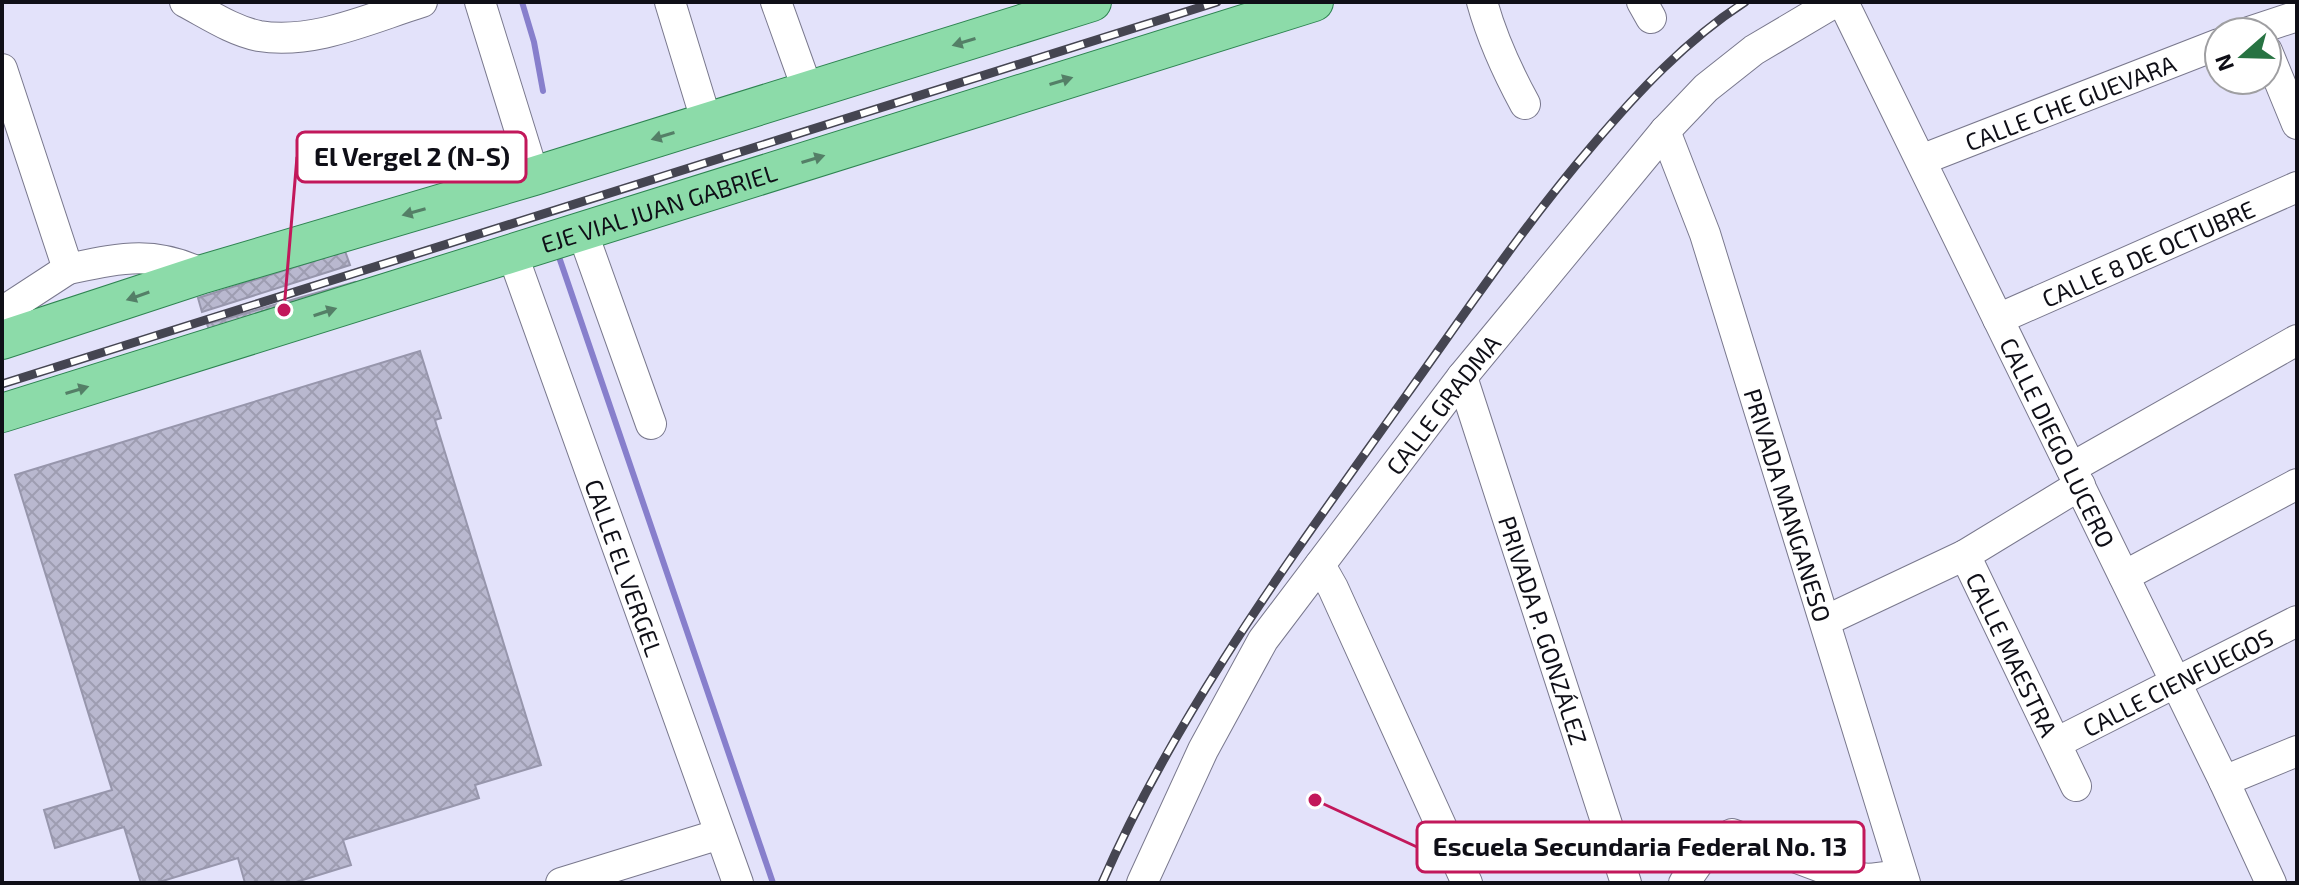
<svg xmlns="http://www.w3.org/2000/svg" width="2299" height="885" viewBox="0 0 2299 885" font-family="'Exo 2',sans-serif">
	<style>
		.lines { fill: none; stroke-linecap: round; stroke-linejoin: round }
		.stream { stroke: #877fcc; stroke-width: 6 }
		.building { fill: url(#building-cross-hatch); stroke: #9796ac; stroke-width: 2 }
		.minor-casing { stroke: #79788d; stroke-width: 32 }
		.major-casing { stroke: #2e8451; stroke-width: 40 }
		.minor { stroke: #fff; stroke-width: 30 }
		.major { stroke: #8cdba9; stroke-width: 38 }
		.rail-casing { stroke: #454551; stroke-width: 9 }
		.rail { stroke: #fff; stroke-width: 6; stroke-dasharray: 18; stroke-linecap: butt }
		.oneway { fill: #547f67 }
		.labels { text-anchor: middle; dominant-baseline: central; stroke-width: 7; stroke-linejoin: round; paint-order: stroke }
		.street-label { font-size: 24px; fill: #0f0f17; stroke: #fff }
		.leader { fill: none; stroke: #c2185b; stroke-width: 3 }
		.callout-dot { fill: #c2185b; stroke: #fff; stroke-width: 3 }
		.callout { fill: #fff; stroke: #c2185b; stroke-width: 3 }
		.callout-label { font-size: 26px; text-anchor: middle; font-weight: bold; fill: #0f0f17 }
	</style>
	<defs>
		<pattern id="building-cross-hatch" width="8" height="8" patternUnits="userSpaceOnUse" patternTransform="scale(2)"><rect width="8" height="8" fill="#b9b8cf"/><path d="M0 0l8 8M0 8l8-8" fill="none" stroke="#9e9db1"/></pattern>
	</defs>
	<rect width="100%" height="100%" fill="#e3e2fa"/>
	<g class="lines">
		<path class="stream" d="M 522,2 L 534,42 L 543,91
			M 558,254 L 773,883"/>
	</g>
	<path class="building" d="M 345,251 L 350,265 L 202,312 L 198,298 Z
		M 355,282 L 359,295 L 212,339 L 207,324 Z
		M 420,351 L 441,418 L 435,420 L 541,765 L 475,785 L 479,798 L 343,840 L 351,865 L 293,883 L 245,883 L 238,858 L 156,883 L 141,883 L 124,827 L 55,848 L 44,810 L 112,790 L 15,475 Z"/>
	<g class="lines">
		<defs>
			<g id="minor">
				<path d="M 185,2 C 208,14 233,31 259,36 C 314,45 370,18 422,2"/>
				<path d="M 480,2 L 534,176"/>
				<path d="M 670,2 L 707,123"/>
				<path d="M 776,2 L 808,91"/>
				<path d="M 1482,2 C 1492,38 1507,71 1525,104"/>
				<path d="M 1642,2 L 1651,18"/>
				<path id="s1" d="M 1843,2 L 2224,781 L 2271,883"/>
				<path d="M 2249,32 L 2297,16"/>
				<path d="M 2267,51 L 2297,124"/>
				<path d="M 2,69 L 68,269 C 121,258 153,250 203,274"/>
				<path id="s2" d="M 1665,131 L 1705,234 L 1905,883"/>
				<path id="s3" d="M 1921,160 L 2219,44"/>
				<path d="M 582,231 L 651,424"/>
				<path id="s4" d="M 512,253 L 738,883"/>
				<path d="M 2,312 L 68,269"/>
				<path id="s5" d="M 1998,319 L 2297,187"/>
				<path id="s6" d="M 1462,377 L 1626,883"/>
				<path d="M 2071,468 L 2297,340"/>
				<path id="s7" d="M 1965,555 L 2076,786"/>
				<path d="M 1320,565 L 1333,588 L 1467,883"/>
				<path d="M 2124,576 L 2297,484"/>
				<path d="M 1825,621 L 1965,555 L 2080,485"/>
				<path id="s8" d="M 2056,743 L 2297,621"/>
				<path d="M 2224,781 L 2297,751"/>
				<path d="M 561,883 L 720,834"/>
				<path id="s9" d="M 1142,883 L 1203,750 L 1263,640 L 1462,377 L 1665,131 L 1706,88 L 1754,50 L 1835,2"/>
				<path d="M 1684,883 L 1710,846 L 1732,834 L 1848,877 L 1870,879 L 1902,875"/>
			</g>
			<g id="major">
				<path d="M 2,340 L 203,274 L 534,176 L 1092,2"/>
				<path id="s10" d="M 2,413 L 1314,2"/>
			</g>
		</defs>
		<use href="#minor" class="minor-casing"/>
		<use href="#major" class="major-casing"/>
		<use href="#minor" class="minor"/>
		<use href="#major" class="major"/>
		<defs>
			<path id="rail" d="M 2,384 L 1217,2
				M 1102,883 C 1180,705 1297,550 1408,393 C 1468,309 1525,224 1592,146 C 1637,93 1686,40 1745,2"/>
		</defs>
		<use href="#rail" class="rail-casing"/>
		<use href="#rail" class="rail"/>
	</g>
	<defs><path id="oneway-solid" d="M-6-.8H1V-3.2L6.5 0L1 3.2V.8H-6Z" transform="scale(2)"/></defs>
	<g class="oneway">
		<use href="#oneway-solid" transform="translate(964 42) rotate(163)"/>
		<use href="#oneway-solid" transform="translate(1061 81) rotate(-17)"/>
		<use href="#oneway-solid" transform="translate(663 136) rotate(163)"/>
		<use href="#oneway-solid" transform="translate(813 159) rotate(-17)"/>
		<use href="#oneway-solid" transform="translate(414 212) rotate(164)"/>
		<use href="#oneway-solid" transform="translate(138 296) rotate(161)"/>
		<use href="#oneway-solid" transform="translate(325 312) rotate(-18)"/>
		<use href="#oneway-solid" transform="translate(77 390) rotate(-17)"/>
	</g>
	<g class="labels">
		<g class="street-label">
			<text stroke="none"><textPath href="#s3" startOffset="160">CALLE CHE GUEVARA</textPath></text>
			<text stroke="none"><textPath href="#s10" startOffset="688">EJE VIAL JUAN GABRIEL</textPath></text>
			<text stroke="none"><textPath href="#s5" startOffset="164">CALLE 8 DE OCTUBRE</textPath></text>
			<text stroke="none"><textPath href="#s9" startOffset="568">CALLE GRADMA</textPath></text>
			<text stroke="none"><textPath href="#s1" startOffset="490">CALLE DIEGO LUCERO</textPath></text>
			<text stroke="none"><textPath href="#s2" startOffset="394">PRIVADA MANGANESO</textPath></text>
			<text stroke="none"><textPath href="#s4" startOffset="334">CALLE EL VERGEL</textPath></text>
			<text stroke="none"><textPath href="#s6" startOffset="266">PRIVADA P. GONZÁLEZ</textPath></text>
			<text stroke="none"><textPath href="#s7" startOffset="110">CALLE MAESTRA</textPath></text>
			<text stroke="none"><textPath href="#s8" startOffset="136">CALLE CIENFUEGOS</textPath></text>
		</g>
	</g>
	<path class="leader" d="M284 310L297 157M1315 800L1417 847"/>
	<g class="callout-dot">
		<circle cx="284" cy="310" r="8"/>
		<circle cx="1315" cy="800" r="8"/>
	</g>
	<g class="callout">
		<rect x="297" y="132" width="229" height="50" rx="8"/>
		<rect x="1417" y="822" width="447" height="50" rx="8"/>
	</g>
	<g class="callout-label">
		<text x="412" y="166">El Vergel 2 (N-S)</text>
		<text x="1640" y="856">Escuela Secundaria Federal No. 13</text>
	</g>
	<rect width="2299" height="885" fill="none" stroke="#0f0f17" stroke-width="8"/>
	<g transform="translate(2243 56) rotate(250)"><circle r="38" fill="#ffffff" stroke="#9f9fa2" stroke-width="2"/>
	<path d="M0-6L14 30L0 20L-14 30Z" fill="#277342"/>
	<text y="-12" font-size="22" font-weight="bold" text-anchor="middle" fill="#0f0f17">N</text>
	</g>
</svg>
